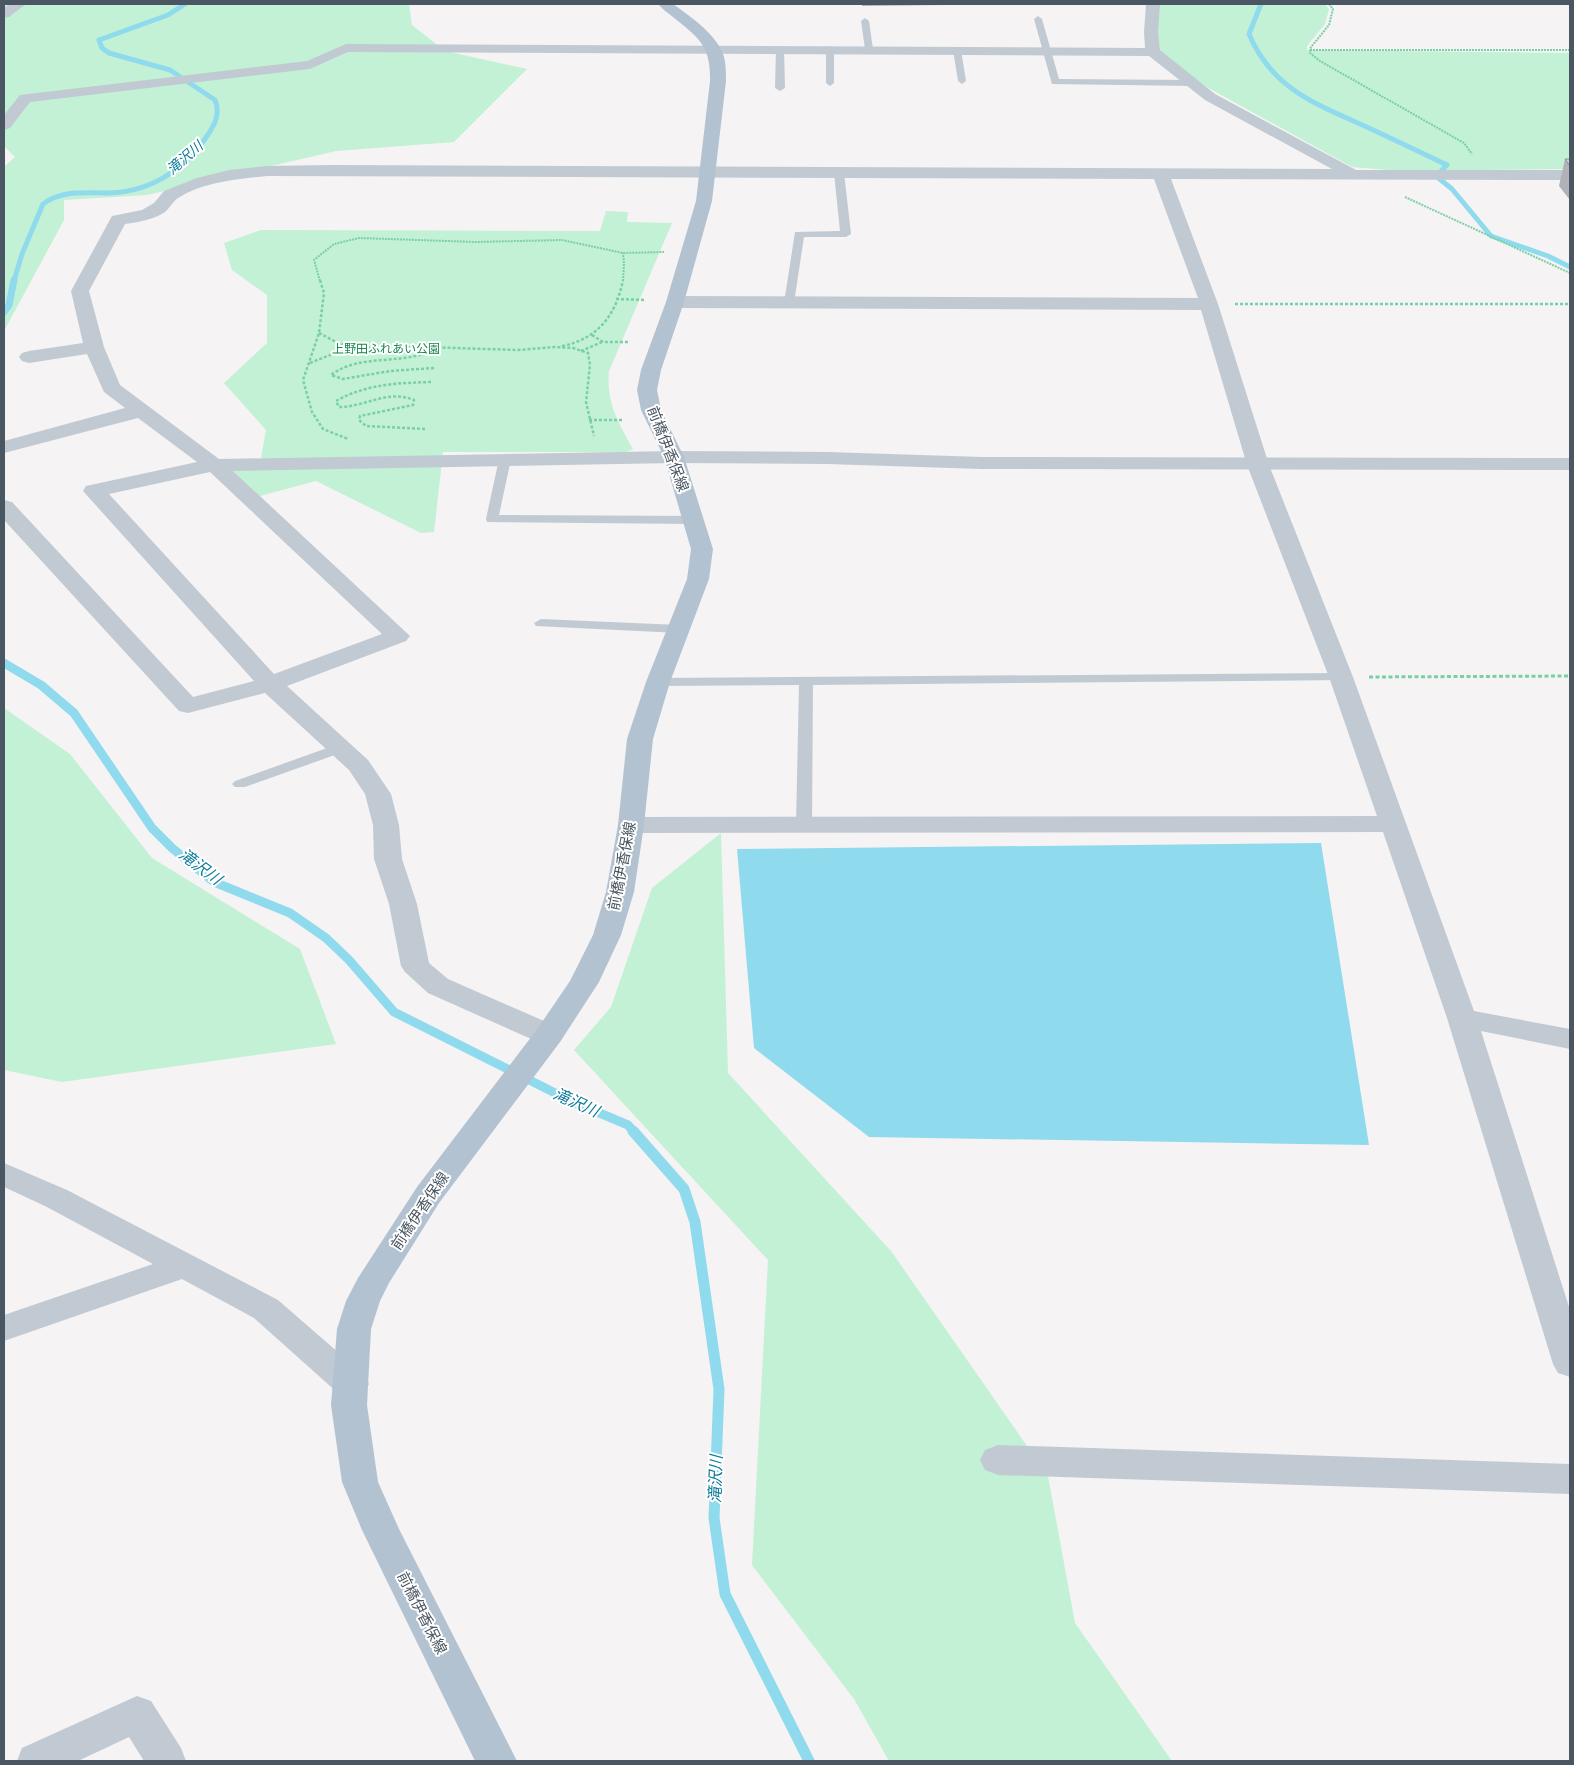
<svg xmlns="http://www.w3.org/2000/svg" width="1574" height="1765" viewBox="0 0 1574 1765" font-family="'Varela Round','Noto Sans JP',sans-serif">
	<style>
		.green { fill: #c3f1d5 }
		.water { fill: #90daee }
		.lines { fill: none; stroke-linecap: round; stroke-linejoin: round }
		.stream-far3 { stroke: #90daee; stroke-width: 5 }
		.stream-far2 { stroke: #90daee; stroke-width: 7 }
		.stream-far1 { stroke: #90daee; stroke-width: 9 }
		.stream { stroke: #90daee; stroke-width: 11 }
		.path-far2 { stroke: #7ad0a6; stroke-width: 2; stroke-dasharray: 2 1; stroke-linecap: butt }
		.path-far1 { stroke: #7ad0a6; stroke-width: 2.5; stroke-dasharray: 3 2; stroke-linecap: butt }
		.path { stroke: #7ad0a6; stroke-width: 3; stroke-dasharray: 4 2.5; stroke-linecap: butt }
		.service { fill: #c1cad2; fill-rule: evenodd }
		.minor { fill: #c1cad2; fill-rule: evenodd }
		.tertiary { fill: #c1cad2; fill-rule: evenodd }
		.primary { fill: #b3c2d1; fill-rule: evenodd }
		.wall { fill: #b0b2b7 }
		.building { fill: #cdcfd5; stroke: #909195 }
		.labels { text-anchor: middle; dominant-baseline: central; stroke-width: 4; stroke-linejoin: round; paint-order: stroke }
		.far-park-label { font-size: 12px; fill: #17864f; stroke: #fff }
		.far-water-label { font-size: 14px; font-style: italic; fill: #0c7c9b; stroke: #fff }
		.street-label { font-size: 15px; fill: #4a5661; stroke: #fff }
		.water-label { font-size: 16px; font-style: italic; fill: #0c7c9b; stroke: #fff }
	</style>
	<rect width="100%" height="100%" fill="#f5f3f3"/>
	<path class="green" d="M 4,4 L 409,4 L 412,25 L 445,51 L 527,69 L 454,142 L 336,151 L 147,195 L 64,200 L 64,220 L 4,331 L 4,167 L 15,157 L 4,146 Z
		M 1159,4 L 1325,4 L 1329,9 L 1325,24 L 1307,46 L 1307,50 L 1570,53 L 1570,169 L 1401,171 L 1352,167 L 1194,80 L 1161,52 L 1156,32 Z
		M 606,211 L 628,212 L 627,222 L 672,223 L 609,371 C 606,403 618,422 633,449 L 626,452 L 443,452 L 434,532 L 421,533 L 316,481 L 260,496 L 231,469 L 262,466 L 261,458 L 266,430 L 224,383 L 267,343 L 267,295 L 232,270 L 224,243 L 261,230 L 600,231 Z
		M 4,708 L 70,754 L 152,858 L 300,949 L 336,1044 L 62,1082 L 4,1070 Z
		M 721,833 L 728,1073 L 891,1251 L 1048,1476 L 1075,1623 L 1172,1761 L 889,1761 L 854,1699 L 752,1565 L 768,1260 L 574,1050 L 611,1007 L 652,888 Z"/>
	<path class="water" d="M 1321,843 L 1369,1145 L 869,1137 L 754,1048 L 737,849 Z"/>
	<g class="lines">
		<path class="stream-far3" d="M 1261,4 L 1249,34 C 1273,91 1319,105 1371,129 C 1397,141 1422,153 1447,165 L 1436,176 L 1452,189 L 1491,236 L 1548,256 L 1570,267
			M 14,281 L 22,254 L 43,204 C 62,190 84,193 106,193 C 147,193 182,172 205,139 C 214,126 221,115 215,100 L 170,70 L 109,53 L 102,48 L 99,40 L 168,15 L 185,4"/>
		<path class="stream-far2" d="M 4,312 L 9,305 L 14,280"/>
		<path class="stream-far1" d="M 4,663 L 41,685 L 74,713 L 152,828 L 172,848 L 214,882 L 290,913 L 326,938 L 349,960 L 394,1012 L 571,1101 L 628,1125 L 634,1132"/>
		<path class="stream" d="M 633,1131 L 684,1189 L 695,1222 L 719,1389 L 714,1518 L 725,1594 L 809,1761"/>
		<path class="path-far2" d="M 1329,4 L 1333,9 L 1329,25 L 1311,47 L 1310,53 L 1320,61 L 1464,143 L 1472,154
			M 1310,50 L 1570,50
			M 1405,197 L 1570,273
			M 320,281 L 314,260 L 334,244 L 359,238 L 476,242 L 562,240 L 623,253 L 664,252
			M 623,281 L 624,263 L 623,253"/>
		<path class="path-far1" d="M 320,280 L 324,293 L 319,333 L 303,380 L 312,412 L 323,429 L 348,439
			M 616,299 L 645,300
			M 1235,304 L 1570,304
			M 319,333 L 338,343 L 355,348
			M 592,335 L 603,342 L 629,342
			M 562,346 C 598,339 616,315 623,280
			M 581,351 L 602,342
			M 310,363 L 330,355 L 357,348 L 423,347 L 518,350 L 555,347 L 573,348 L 588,353 L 590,365 L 586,402 L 594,436
			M 434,368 L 390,371 L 343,379 L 331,375 C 361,352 404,367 437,348
			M 589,420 L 623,420
			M 425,429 L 366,426 L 359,420 L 360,416 L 413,405 L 414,400 C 388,389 365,407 339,407 L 336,401 C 366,384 398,383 431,382"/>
		<path class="path" d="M 1369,677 L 1570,676"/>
		<path class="service" d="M 1038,16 L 1042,19 L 1059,79 L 1192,80 L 1196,83 L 1192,86 L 1052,84 L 1034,19 Z
			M 865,18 L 869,21 L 873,49 L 869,52 L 865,49 L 861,21 Z
			M 780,46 L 784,49 L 785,88 L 780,91 L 775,88 L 776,49 Z
			M 830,46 L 834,49 L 834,83 L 830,86 L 826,83 L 826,49 Z
			M 957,47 L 961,50 L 966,81 L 962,84 L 958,81 L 953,50 Z
			M 839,170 L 844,173 L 851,234 L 846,237 L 804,237 L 794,303 L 789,306 L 785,305 L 784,303 L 795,232 L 840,231 L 834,173 Z
			M 505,455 L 511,459 L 499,515 L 694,516 L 700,520 L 694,524 L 487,522 L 486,519 L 499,459 Z
			M 541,619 L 679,625 L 686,629 L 679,633 L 536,626 L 534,623 Z
			M 1341,673 L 1346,674 L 1348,677 L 1346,680 L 813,685 L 812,825 L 810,828 L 798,828 L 796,825 L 799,685 L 658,686 L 653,685 L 651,682 L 653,679 L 658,678 Z
			M 341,743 L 346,745 L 349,748 L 346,751 L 245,787 L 235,787 L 232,784 L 235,781 Z"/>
		<path class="minor" d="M 10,4 L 26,4 L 9,17 L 4,18 L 4,8 Z
			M 1146,4 L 1160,4 L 1158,32 L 1160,50 L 1215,94 L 1356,170 L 1570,170 L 1570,180 L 1171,179 L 1218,304 L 1269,465 L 1353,677 L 1474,1011 L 1570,1029 L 1570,1049 L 1481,1031 L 1570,1310 L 1570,1377 L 1558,1373 L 1553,1364 L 1447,1018 L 1383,832 L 631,833 L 622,831 L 618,825 L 622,819 L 631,817 L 1377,816 L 1329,677 L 1247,465 L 1201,310 L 675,308 L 668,306 L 666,302 L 668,298 L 675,296 L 1198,298 L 1154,179 L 267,176 C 237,179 204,182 178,198 C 173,201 170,208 165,212 C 153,220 138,222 125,224 L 89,291 L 104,347 L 120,385 L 219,459 L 674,451 L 681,453 L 684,457 L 681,461 L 674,463 L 233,471 L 410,636 L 406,641 L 287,686 L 368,760 L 391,794 L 399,825 L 402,859 L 417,904 L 429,963 L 448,979 L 560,1028 L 564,1035 L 560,1042 L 549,1045 L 538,1042 L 428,993 L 405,972 L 401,966 L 389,904 L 374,859 L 373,825 L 365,794 L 349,770 L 265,693 L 188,713 L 179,711 L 4,520 L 4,500 L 12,502 L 193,697 L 254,681 L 83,491 L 86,486 L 197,462 L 138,418 L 4,453 L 4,441 L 125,408 L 104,392 L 87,354 L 29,363 L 22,361 L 19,357 L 22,353 L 29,351 L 83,343 L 71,291 L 112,216 L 142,210 L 154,203 L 164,191 L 197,178 L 229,170 L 267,166 L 332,165 L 1332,169 L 1205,100 L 1149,56 L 348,52 L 310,69 L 30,102 L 10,128 L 4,130 L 4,115 L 20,95 L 307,61 L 346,44 L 1145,48 L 1144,32 ZM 210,472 L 382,634 L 274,674 L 109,494 Z
			M 4,1163 L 67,1190 L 278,1300 L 363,1374 L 369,1384 L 363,1394 L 351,1398 L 339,1394 L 254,1318 L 182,1279 L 4,1341 L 4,1315 L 153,1264 L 45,1206 L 4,1187 Z
			M 998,1445 L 1570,1464 L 1570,1494 L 998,1475 L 985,1470 L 980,1460 L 985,1450 Z
			M 137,1696 L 151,1701 L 181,1748 L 186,1761 L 144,1761 L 129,1737 L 78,1761 L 17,1761 L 22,1748 Z"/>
		<path class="tertiary" d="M 674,451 L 827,452 L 982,457 L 1570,458 L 1570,470 L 982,469 L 827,464 L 674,463 L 667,461 L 664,457 L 667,453 Z"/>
		<path class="primary" d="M 658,4 L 673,4 C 691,17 715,33 723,54 C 726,62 726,72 726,81 L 712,201 L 684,302 L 661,370 L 657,390 L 661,410 L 684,457 L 713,549 L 709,579 L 670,682 L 653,739 L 644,825 L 634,892 L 621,935 L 599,982 L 560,1042 L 439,1203 L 389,1283 L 380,1301 L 371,1329 L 367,1405 L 378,1482 L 399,1529 L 517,1761 L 475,1761 L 362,1530 L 342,1482 L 331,1405 L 337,1329 L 346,1301 L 358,1278 L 417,1187 L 538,1028 L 570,981 L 593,935 L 606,892 L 618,825 L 627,739 L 646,682 L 687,579 L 691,549 L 664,457 L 641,410 L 637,390 L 641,370 L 666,302 L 696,201 L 710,81 C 711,46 699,38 673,17 C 668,13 662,9 658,4 Z"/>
	</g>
	<path class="wall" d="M 862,4 L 945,4 L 945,5 L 862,6 Z
		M 1565,159 L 1570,159 L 1570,200 L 1559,186 Z"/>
	<path class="building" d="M 1565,159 L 1570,159 L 1570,166 Z"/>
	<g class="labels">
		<g class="far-park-label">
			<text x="386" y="349">上野田ふれあい公園</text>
		</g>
		<g class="far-water-label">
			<text transform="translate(185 158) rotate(-41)">滝沢川</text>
		</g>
		<g class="street-label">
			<text transform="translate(668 449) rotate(69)">前橋伊香保線</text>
			<text transform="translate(622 866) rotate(-79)">前橋伊香保線</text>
			<text transform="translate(420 1211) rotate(-56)">前橋伊香保線</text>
			<text transform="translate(422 1613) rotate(63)">前橋伊香保線</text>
		</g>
		<g class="water-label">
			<text transform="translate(200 867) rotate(37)">滝沢川</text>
			<text transform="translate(576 1103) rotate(24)">滝沢川</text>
			<text transform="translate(716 1479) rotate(-88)">滝沢川</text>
		</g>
	</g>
	<rect width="1574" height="1765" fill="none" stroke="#4a5661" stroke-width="10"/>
</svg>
